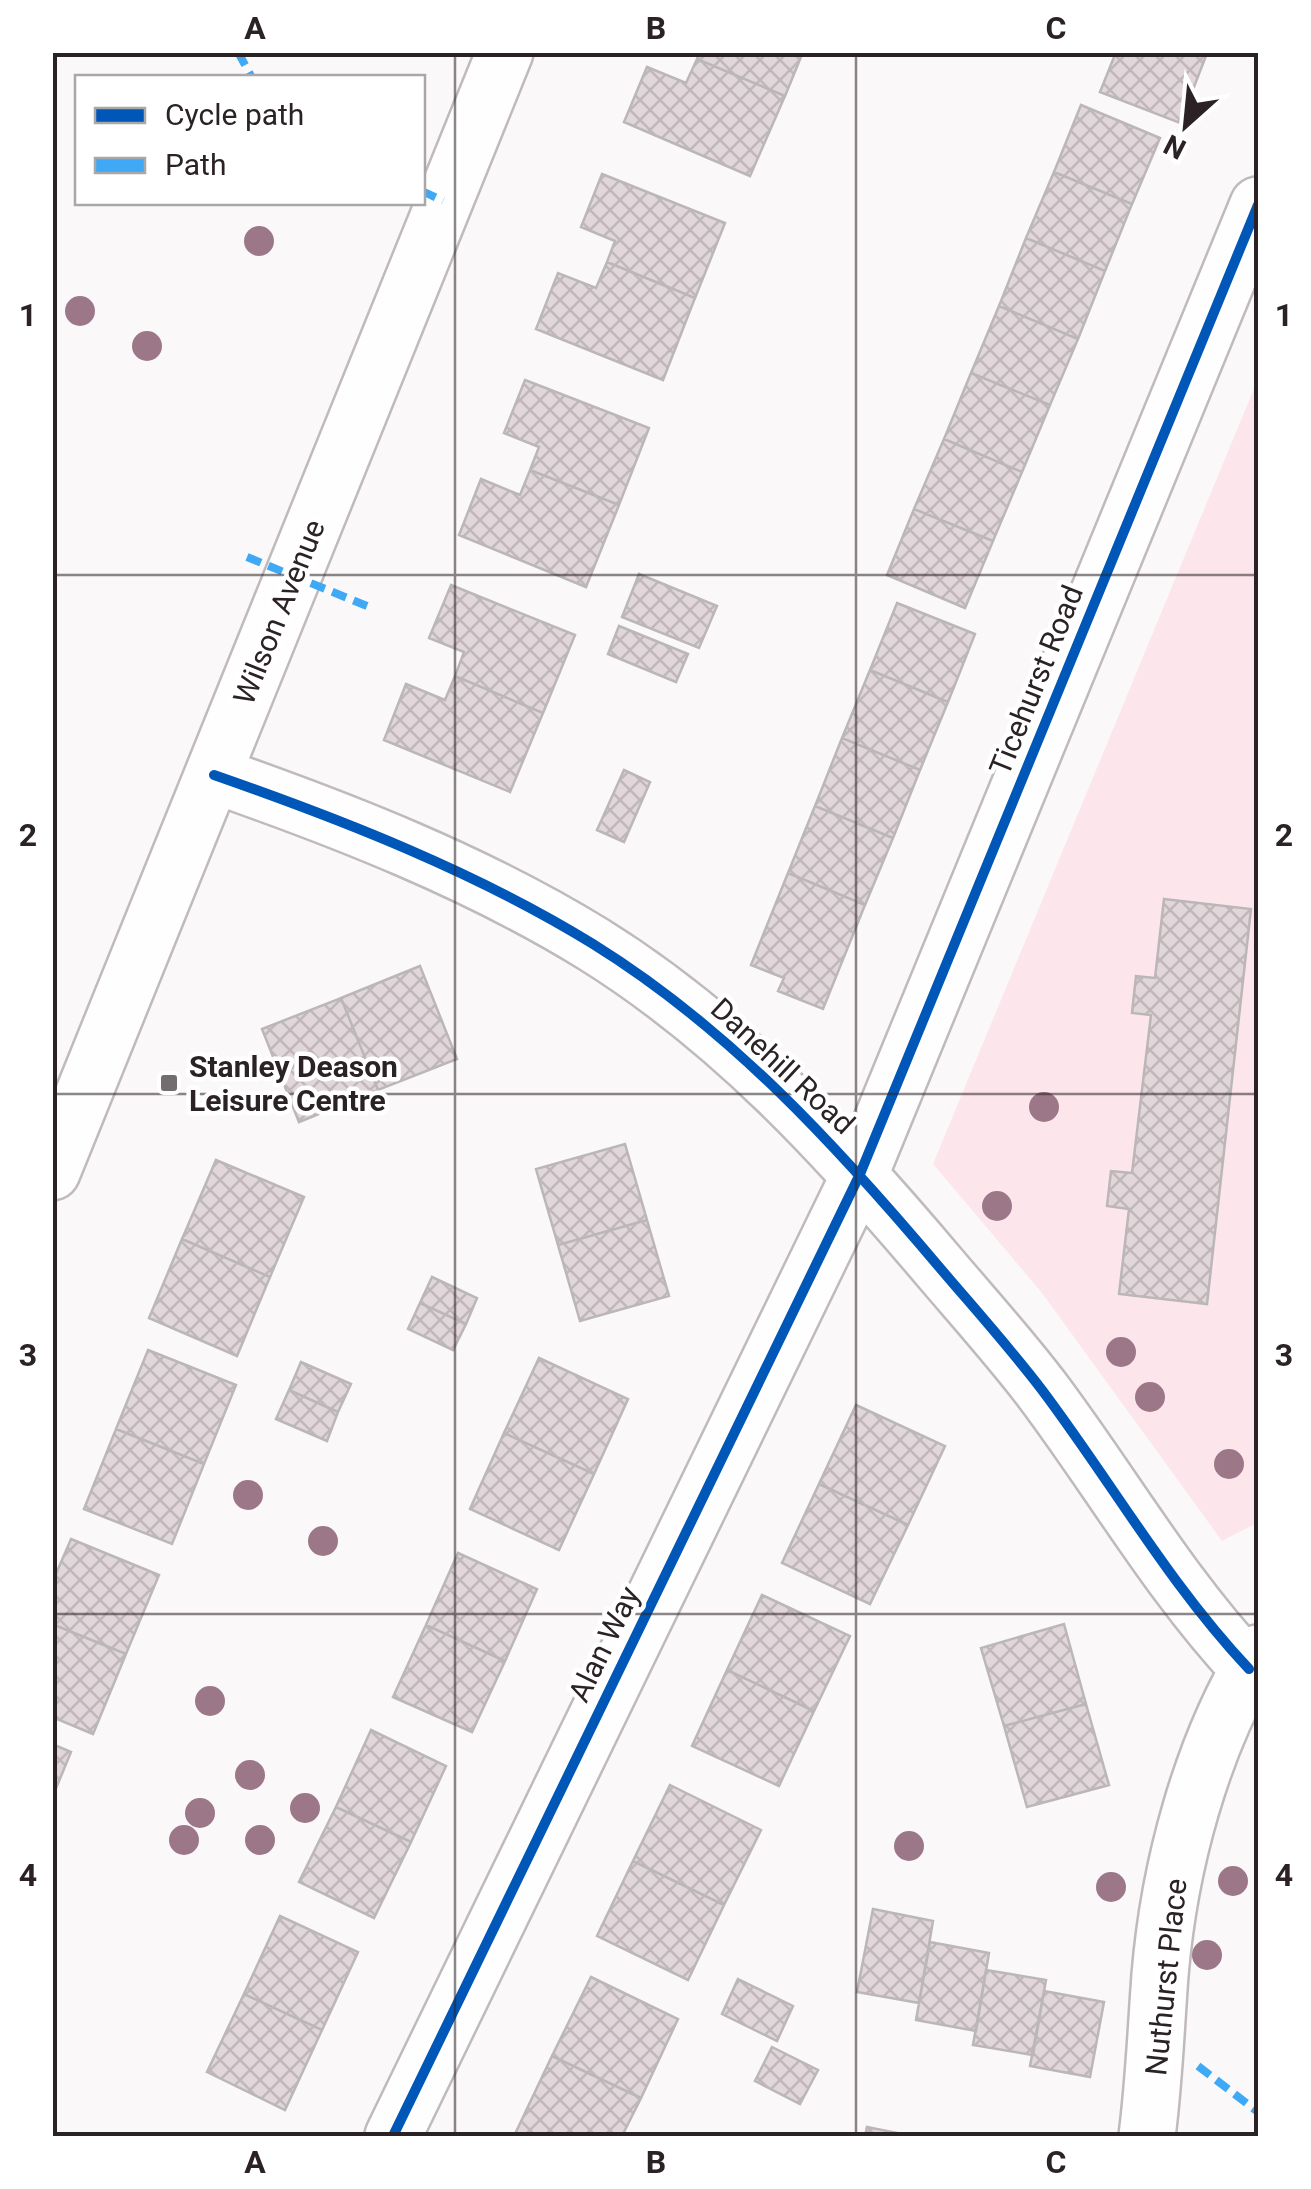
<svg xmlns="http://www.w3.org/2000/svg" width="1311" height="2189" viewBox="0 0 1311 2189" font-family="Roboto,sans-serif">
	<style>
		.grass { fill: #fce6ec }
		.building { fill: url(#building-cross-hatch); stroke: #bbb6b8; stroke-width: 2.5 }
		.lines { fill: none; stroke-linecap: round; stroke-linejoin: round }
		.street-casing { stroke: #c0babc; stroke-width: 60 }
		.secondary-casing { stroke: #c0babc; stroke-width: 60 }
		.street { stroke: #fefefe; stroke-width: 55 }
		.secondary { stroke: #fefefe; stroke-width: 55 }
		.quiet { stroke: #3fa9f5; stroke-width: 8; stroke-dasharray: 15 8; stroke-linecap: butt }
		.cycleway-casing { stroke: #fff; stroke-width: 16 }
		.cycleway { stroke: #0057b8; stroke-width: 10 }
		.tree { fill: #9c7787 }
		.grid { fill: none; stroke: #2b2225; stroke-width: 2.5; stroke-opacity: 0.55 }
		.poi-dot { fill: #746d6f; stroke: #fff; stroke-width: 4 }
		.labels { text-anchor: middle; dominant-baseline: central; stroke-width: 9; stroke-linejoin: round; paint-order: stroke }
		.street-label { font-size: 30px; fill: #2b2225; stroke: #fff }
		.poi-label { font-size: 30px; font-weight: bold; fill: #2b2225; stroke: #fff; text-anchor: start }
		.neatline { fill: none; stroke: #2b2225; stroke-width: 4 }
		.grid-label { font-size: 32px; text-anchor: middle; font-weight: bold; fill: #2b2225 }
	</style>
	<defs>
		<pattern id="building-cross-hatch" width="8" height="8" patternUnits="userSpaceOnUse" patternTransform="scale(2.5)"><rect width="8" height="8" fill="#e1d6d9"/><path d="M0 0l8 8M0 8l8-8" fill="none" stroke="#c1b7ba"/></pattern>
	</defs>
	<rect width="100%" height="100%" fill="#fbf8f9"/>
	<path class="grass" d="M 1258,379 L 1258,1516 L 1253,1525 L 1222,1541 L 1042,1293 L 933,1164 Z"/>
	<path class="building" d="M 699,52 L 803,52 L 785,96 L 697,59 Z
		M 1116,52 L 1206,56 L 1180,123 L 1100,92 Z
		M 697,59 L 785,96 L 750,176 L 624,122 L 647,67 L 686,83 Z
		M 1081,105 L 1160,138 L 1132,204 L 1054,172 Z
		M 1054,172 L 1132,204 L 1105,271 L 1026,238 Z
		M 602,174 L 725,223 L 695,298 L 607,262 L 615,241 L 581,227 Z
		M 1026,238 L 1105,271 L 1078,339 L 999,306 Z
		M 607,262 L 695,298 L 663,380 L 536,329 L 558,273 L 596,288 Z
		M 999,306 L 1078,339 L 1050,405 L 971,373 Z
		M 971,373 L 1050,405 L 1022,472 L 944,439 Z
		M 525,380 L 649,428 L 619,505 L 530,470 L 539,447 L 504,433 Z
		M 944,439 L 1022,472 L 993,541 L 914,509 Z
		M 530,470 L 619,505 L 586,587 L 459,535 L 481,479 L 520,495 Z
		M 914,509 L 993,541 L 965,608 L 887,575 Z
		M 639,574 L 717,606 L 699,648 L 622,617 Z
		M 451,585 L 575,635 L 543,713 L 455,676 L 464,652 L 429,638 Z
		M 897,603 L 975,634 L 948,702 L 870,670 Z
		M 619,626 L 688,654 L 676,682 L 608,654 Z
		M 870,670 L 948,702 L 920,770 L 842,738 Z
		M 455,676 L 543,713 L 510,792 L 384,740 L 406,684 L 445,700 Z
		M 842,738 L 920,770 L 893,838 L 815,806 Z
		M 624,770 L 650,782 L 624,842 L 597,830 Z
		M 815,806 L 893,838 L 865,905 L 788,873 Z
		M 788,873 L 865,905 L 823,1009 L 778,991 L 784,978 L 751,965 Z
		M 1164,899 L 1251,909 L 1207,1304 L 1119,1294 L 1129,1209 L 1107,1206 L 1111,1171 L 1132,1173 L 1151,1015 L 1132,1013 L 1136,976 L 1155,978 Z
		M 420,966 L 457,1059 L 378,1090 L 341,998 Z
		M 341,998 L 378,1090 L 299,1122 L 262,1029 Z
		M 625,1144 L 647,1220 L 558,1245 L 536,1169 Z
		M 216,1160 L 304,1197 L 270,1277 L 182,1239 Z
		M 647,1220 L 669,1296 L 580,1321 L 558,1245 Z
		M 182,1239 L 270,1277 L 237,1356 L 149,1318 Z
		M 432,1277 L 477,1298 L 466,1324 L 420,1303 Z
		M 420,1303 L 466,1324 L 453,1350 L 408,1329 Z
		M 148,1350 L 236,1385 L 204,1464 L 116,1429 Z
		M 539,1358 L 628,1399 L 594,1474 L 504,1433 Z
		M 301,1362 L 351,1384 L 338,1412 L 289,1390 Z
		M 289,1390 L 338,1412 L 327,1441 L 276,1419 Z
		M 856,1405 L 945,1446 L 908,1525 L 819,1484 Z
		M 116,1429 L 204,1464 L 172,1544 L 84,1509 Z
		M 504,1433 L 594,1474 L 559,1550 L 470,1509 Z
		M 819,1484 L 908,1525 L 870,1604 L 782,1563 Z
		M 71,1539 L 159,1575 L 126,1654 L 52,1624 L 52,1583 Z
		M 458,1553 L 537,1589 L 505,1661 L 426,1625 Z
		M 762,1595 L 850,1636 L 814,1711 L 727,1670 Z
		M 52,1624 L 126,1654 L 93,1734 L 52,1717 Z
		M 1064,1624 L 1086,1704 L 1004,1726 L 981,1648 Z
		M 426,1625 L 505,1661 L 472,1732 L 393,1697 Z
		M 727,1670 L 814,1711 L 779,1786 L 692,1746 Z
		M 1086,1704 L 1109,1785 L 1027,1807 L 1004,1726 Z
		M 371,1730 L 446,1766 L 411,1842 L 336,1807 Z
		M 52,1744 L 71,1752 L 52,1798 Z
		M 670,1785 L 761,1830 L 724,1905 L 633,1861 Z
		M 336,1807 L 411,1842 L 374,1918 L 299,1882 Z
		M 633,1861 L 724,1905 L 688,1980 L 597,1936 Z
		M 873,1909 L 933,1921 L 919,2003 L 857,1992 Z
		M 280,1916 L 358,1952 L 322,2030 L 244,1994 Z
		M 930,1942 L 989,1953 L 976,2031 L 916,2020 Z
		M 986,1970 L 1046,1980 L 1033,2055 L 973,2045 Z
		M 591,1977 L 678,2019 L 641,2098 L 552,2056 Z
		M 738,1979 L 793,2006 L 777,2041 L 722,2014 Z
		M 1044,1991 L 1104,2002 L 1090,2077 L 1030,2066 Z
		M 244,1994 L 322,2030 L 285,2110 L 207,2072 Z
		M 772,2047 L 818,2070 L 800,2104 L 755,2081 Z
		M 552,2056 L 641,2098 L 622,2136 L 515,2134 Z
		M 867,2127 L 912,2136 L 865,2136 Z"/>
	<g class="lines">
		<defs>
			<path id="street" d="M 214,775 C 343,820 476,872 593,944 C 730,1029 837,1146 940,1268 C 974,1308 1010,1348 1042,1390 C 1112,1483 1169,1584 1249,1669
				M 393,2136 L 860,1174 L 1258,205
				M 1147,2136 C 1154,2083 1156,2029 1160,1975 C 1169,1867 1201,1746 1258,1653"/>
			<path id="secondary" d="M 52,1172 L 505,52"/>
		</defs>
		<use href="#street" class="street-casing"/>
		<use href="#secondary" class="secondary-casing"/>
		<use href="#street" class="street"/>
		<use href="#secondary" class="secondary"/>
		<path class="quiet" d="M 238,52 L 252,78
			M 422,191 L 443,201
			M 247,557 L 367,606
			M 1198,2066 L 1258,2112"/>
		<defs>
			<path id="cycleway" d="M 214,775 C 343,820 476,872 593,944 C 730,1029 837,1146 940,1268 C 974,1308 1010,1348 1042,1390 C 1112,1483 1169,1584 1249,1669
				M 393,2136 L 860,1174 L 1258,205"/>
		</defs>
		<use href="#cycleway" class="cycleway-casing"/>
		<use href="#cycleway" class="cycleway"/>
	</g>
	<g class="tree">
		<circle cx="259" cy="241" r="15"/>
		<circle cx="80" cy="311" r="15"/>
		<circle cx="147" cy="346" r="15"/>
		<circle cx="1044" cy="1107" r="15"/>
		<circle cx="997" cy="1206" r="15"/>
		<circle cx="1121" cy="1352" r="15"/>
		<circle cx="1150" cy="1397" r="15"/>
		<circle cx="1229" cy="1464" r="15"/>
		<circle cx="248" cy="1495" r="15"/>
		<circle cx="323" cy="1541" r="15"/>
		<circle cx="210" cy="1701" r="15"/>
		<circle cx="250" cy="1775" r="15"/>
		<circle cx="305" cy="1808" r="15"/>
		<circle cx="200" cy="1813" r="15"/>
		<circle cx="184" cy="1840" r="15"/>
		<circle cx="260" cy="1840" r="15"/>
		<circle cx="909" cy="1846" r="15"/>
		<circle cx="1233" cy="1881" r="15"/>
		<circle cx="1111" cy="1887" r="15"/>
		<circle cx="1207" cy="1955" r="15"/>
	</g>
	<path class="grid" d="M 455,52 L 455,2136M 856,52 L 856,2136M 52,575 L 1258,575M 52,1094 L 1258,1094M 52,1614 L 1258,1614"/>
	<rect class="poi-dot" x="159" y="1073" width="20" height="20" rx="5"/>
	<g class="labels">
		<g class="street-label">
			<text transform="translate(279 612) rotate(-68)">Wilson Avenue</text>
			<text transform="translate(1036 680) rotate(-68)">Ticehurst Road</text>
			<text transform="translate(783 1066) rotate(43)">Danehill Road</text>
			<text transform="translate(604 1644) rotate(-64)">Alan Way</text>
			<text transform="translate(1166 1977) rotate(-84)">Nuthurst Place</text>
		</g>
		<g class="poi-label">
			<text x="189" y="1066">Stanley Deason<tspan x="189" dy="34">Leisure Centre</tspan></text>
		</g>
	</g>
	<rect width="1311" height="2189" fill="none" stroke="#ffffff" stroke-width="110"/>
	<rect x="75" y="75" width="350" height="130" fill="#ffffff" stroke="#aaa7a8" stroke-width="2.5"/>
	<rect x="95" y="108" width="50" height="15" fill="#0057b8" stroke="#aaa7a8" stroke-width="2.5"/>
	<text x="165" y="125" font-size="30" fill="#2b2225">Cycle path</text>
	<rect x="95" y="158" width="50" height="15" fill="#3fa9f5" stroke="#aaa7a8" stroke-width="2.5"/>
	<text x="165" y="175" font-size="30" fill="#2b2225">Path</text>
	<g transform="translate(1186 125) rotate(207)" stroke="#ffffff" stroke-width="8" paint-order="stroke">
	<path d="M0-8L18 38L0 25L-18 38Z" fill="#2b2225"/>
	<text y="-15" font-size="28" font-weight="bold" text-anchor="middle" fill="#2b2225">N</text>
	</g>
	<rect x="55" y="55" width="1201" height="2079" class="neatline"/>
	<g class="grid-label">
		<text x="255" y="39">A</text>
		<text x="656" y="39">B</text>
		<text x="1056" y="39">C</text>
		<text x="28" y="326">1</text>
		<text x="1284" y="326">1</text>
		<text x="28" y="846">2</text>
		<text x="1284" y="846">2</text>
		<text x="28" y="1366">3</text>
		<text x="1284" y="1366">3</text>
		<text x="28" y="1886">4</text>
		<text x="1284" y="1886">4</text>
		<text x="255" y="2173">A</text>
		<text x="656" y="2173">B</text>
		<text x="1056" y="2173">C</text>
	</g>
</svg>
